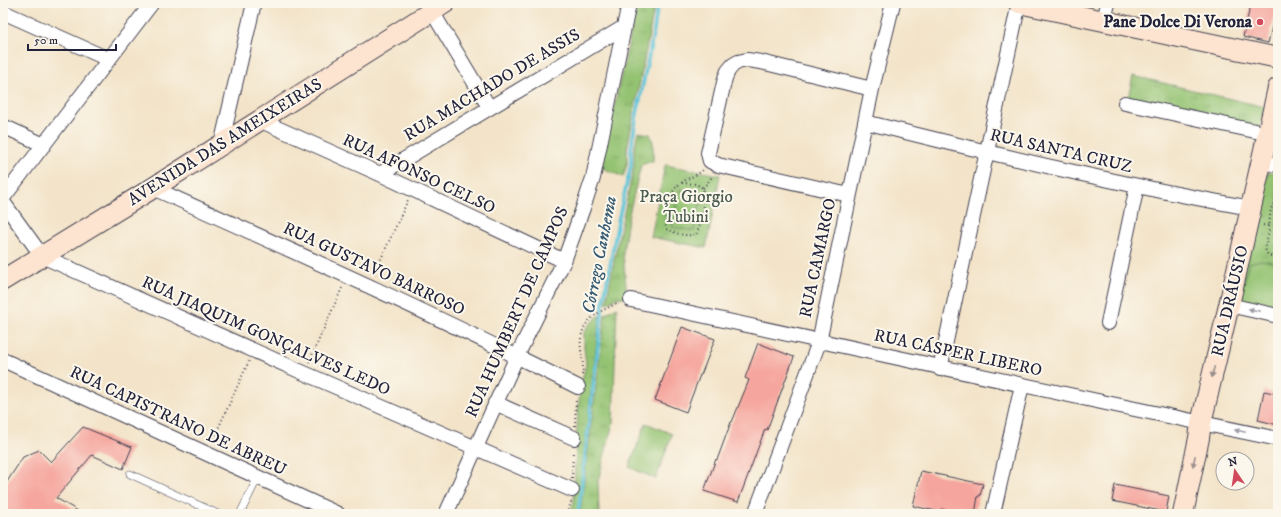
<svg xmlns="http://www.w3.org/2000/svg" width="1281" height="517" viewBox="0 0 1281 517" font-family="'IM FELL DW Pica',serif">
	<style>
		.grass { fill: url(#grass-tufts); stroke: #5b7256 }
		.pitch { fill: #94c372; stroke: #5b7256 }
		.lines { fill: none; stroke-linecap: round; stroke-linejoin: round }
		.stream { stroke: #5dc5da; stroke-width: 3.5 }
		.building { fill: #f5a59d }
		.lane-casing { stroke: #413f50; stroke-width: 8 }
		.street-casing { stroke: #413f50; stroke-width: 16 }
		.secondary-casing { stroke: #413f50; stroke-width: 22 }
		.path { stroke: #413f50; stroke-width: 2; stroke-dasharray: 1 3; stroke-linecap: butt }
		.lane { stroke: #fff; stroke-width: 7 }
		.street { stroke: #fff; stroke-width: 14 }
		.secondary { stroke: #fde4d0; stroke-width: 20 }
		.oneway { fill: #9c9ca7 }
		.oneway2 { fill: #9a8d8d }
		.poi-dot { fill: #d1495b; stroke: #fbf7ec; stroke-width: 1.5 }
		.labels { text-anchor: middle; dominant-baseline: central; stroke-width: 4; stroke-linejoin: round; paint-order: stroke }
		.poi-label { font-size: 17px; font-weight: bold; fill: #22223b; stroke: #fbf7ec; text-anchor: end }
		.street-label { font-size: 17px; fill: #22223b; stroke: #fbf7ec }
		.park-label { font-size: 17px; fill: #4a5a4e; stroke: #fbf7ec }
		.water-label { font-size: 18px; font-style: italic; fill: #375b73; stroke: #fbf7ec }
	</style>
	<defs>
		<pattern id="grass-tufts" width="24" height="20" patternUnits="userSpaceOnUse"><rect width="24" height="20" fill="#94c372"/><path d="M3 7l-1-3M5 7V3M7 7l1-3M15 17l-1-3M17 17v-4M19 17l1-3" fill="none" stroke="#7fa764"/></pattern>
	</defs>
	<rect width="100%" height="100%" fill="#fbf7ec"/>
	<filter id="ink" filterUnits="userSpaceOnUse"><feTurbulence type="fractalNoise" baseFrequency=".025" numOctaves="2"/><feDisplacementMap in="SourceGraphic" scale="8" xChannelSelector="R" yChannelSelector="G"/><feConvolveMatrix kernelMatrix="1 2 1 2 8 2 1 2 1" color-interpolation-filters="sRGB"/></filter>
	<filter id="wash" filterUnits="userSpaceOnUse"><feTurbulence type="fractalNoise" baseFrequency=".012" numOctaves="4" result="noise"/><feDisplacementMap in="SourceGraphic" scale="16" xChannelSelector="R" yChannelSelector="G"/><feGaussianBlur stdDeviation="0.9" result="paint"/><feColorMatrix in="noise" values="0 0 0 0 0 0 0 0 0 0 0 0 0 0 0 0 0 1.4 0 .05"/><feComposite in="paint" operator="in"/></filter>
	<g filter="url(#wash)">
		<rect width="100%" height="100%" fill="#f3e4c9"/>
		<path class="grass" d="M 638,3 L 655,3 L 627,149 L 627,164 L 623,177 L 600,167 Z
			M 1133,76 L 1265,107 L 1259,129 L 1128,98 Z
			M 638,132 L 650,134 L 653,142 L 653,161 L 641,165 L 628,218 L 623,253 L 627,297 L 617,298 L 606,304 L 615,255 L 634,166 L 634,150 Z
			M 665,165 L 720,175 L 706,248 L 651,237 Z
			M 1278,170 L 1278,314 L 1234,303 L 1267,173 Z
			M 617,307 L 613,423 L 598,481 L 599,514 L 580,514 L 605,314 Z
			M 600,315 L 578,505 L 576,514 L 570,514 L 574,501 L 576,439 L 580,388 L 586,364 L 584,348 L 584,332 L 589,325 Z"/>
		<path class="pitch" d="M 680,189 L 702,193 L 694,231 L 672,227 Z
			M 1261,260 L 1273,262 L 1274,265 L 1278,263 L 1278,308 L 1238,300 L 1249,263 Z
			M 646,423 L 672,434 L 656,479 L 629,467 Z"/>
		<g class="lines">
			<path class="stream" d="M 578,514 L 603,304 L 618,221 L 631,165 L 631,149 L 636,119 L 654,30 L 658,3"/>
		</g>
		<g id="blocks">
			<path class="building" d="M 1251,3 L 1258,3 L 1277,7 L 1268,43 L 1243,37 Z
				M 682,327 L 715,339 L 701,375 L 700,375 L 686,412 L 655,400 Z
				M 758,343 L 794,357 L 767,430 L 765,429 L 738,502 L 704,491 L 716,459 L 717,460 L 731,422 L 732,422 L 749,380 L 745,378 Z
				M 1264,391 L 1278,394 L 1278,425 L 1258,420 Z
				M 83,427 L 132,447 L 123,469 L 92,455 L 56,498 L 83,514 L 3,514 L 3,488 L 23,457 L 39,450 L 51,462 Z
				M 921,471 L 983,484 L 980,496 L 978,496 L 975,514 L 965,514 L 941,509 L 940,512 L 913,506 Z
				M 1115,485 L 1169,496 L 1166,512 L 1112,501 Z"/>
		</g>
	</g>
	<g filter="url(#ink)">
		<use href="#blocks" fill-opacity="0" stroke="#413f50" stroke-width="1"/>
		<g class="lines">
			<defs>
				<path id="lane" d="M 130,474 L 218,514
					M 240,514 L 258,477"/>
				<path id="street" d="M 427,3 L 489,107
					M 3,12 L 108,59
					M 1104,21 L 1108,3
					M 1125,103 L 1269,134
					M 259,120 L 380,174 L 564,261
					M 865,122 C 993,154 1121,185 1251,208
					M 3,126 L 44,145
					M 221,145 L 254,3
					M 1262,162 L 1278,165
					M 380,174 L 624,27
					M 153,188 C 295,252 438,316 578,387
					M 849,195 L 718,165 L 710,161 L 708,153 L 725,78 L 728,71 L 733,65 L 738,62 L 747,60 L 761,62 L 872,89
					M 3,198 L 152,3
					M 3,202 L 42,256 L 304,373 L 572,490
					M 631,300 C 846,348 1062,394 1278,439
					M 1229,305 L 1278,316
					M 1108,323 L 1137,186
					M 3,360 L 338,514
					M 940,369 L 1019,3
					M 495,403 L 574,438
					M 446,514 L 517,356 L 564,261 L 583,208 L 593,178 L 629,3
					M 755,514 L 819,342 L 872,89 L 893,3
					M 993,514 L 1022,385"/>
				<path id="secondary" d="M 1019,3 L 1278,58
					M 3,280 L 153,188 L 445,3
					M 1183,514 L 1199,438 L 1201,423 L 1229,305 L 1278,88"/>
			</defs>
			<use href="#lane" class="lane-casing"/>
			<use href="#street" class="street-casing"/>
			<use href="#secondary" class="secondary-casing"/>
			<path class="path" d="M 682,183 L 696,184 L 703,188 C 706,202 702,221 696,235 C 684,236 677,234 666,229 C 664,214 668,192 681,183 C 688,178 696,176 703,170
				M 703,188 L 712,177
				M 1263,225 L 1269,226 C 1271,216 1268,206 1278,200
				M 1269,226 C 1270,239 1256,257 1278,257
				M 374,274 L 408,200
				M 309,362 L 342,288
				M 582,375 C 584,365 582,359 581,350 C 578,321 596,313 618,303
				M 575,426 L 576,398
				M 212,442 L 249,361
				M 572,478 L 573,450
				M 567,514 L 571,502"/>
			<use href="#lane" class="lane"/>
			<use href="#street" class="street"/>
			<use href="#secondary" class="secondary"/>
		</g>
		<defs><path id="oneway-solid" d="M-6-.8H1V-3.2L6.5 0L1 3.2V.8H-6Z"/></defs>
		<g class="oneway">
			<use href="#oneway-solid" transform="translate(1254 310) rotate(-168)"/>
			<use href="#oneway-solid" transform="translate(1240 431) rotate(-168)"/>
		</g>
		<g class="oneway2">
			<use href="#oneway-solid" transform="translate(1213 372) rotate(104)"/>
			<use href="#oneway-solid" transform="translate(1194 461) rotate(102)"/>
		</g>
	</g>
	<circle class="poi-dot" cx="1260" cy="22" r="4"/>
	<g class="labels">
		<g class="poi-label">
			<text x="1252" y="22">Pane Dolce Di Verona</text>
		</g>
		<g class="street-label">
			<text transform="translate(492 85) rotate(-31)">RUA MACHADO DE ASSIS</text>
			<text transform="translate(225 142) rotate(-32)">AVENIDA DAS AMEIXEIRAS</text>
			<text transform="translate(1061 151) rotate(13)">RUA SANTA CRUZ</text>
			<text transform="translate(419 174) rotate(25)">RUA AFONSO CELSO</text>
			<text transform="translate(818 258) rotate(-78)">RUA CAMARGO</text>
			<text transform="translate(374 269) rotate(25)">RUA GUSTAVO BARROSO</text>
			<text transform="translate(1230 301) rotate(-77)">RUA DRÁUSIO</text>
			<text transform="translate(517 312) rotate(-66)">RUA HUMBERT DE CAMPOS</text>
			<text transform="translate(266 336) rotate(24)">RUA JIAQUIM GONÇALVES LEDO</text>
			<text transform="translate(958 353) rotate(12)">RUA CÁSPER LIBERO</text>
			<text transform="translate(178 421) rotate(25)">RUA CAPISTRANO DE ABREU</text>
		</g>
		<g class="park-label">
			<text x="686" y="197">Praça Giorgio<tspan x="686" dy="20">Tubini</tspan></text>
		</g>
		<g class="water-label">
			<text transform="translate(600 255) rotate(-79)">Córrego Canhema</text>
		</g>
	</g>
	<rect width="1281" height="517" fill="none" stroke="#fbf7ec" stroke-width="16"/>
	<g transform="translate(1235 471) rotate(347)"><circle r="19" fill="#fbf7ec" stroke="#a4a2a5"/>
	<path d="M0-3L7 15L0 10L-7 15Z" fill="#d1495b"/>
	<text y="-6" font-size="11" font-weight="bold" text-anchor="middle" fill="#22223b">N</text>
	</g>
	<path d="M28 44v6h88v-6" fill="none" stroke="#22223b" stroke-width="2"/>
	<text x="34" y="44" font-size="12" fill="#22223b" stroke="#fbf7ec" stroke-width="3" paint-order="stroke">50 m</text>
</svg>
